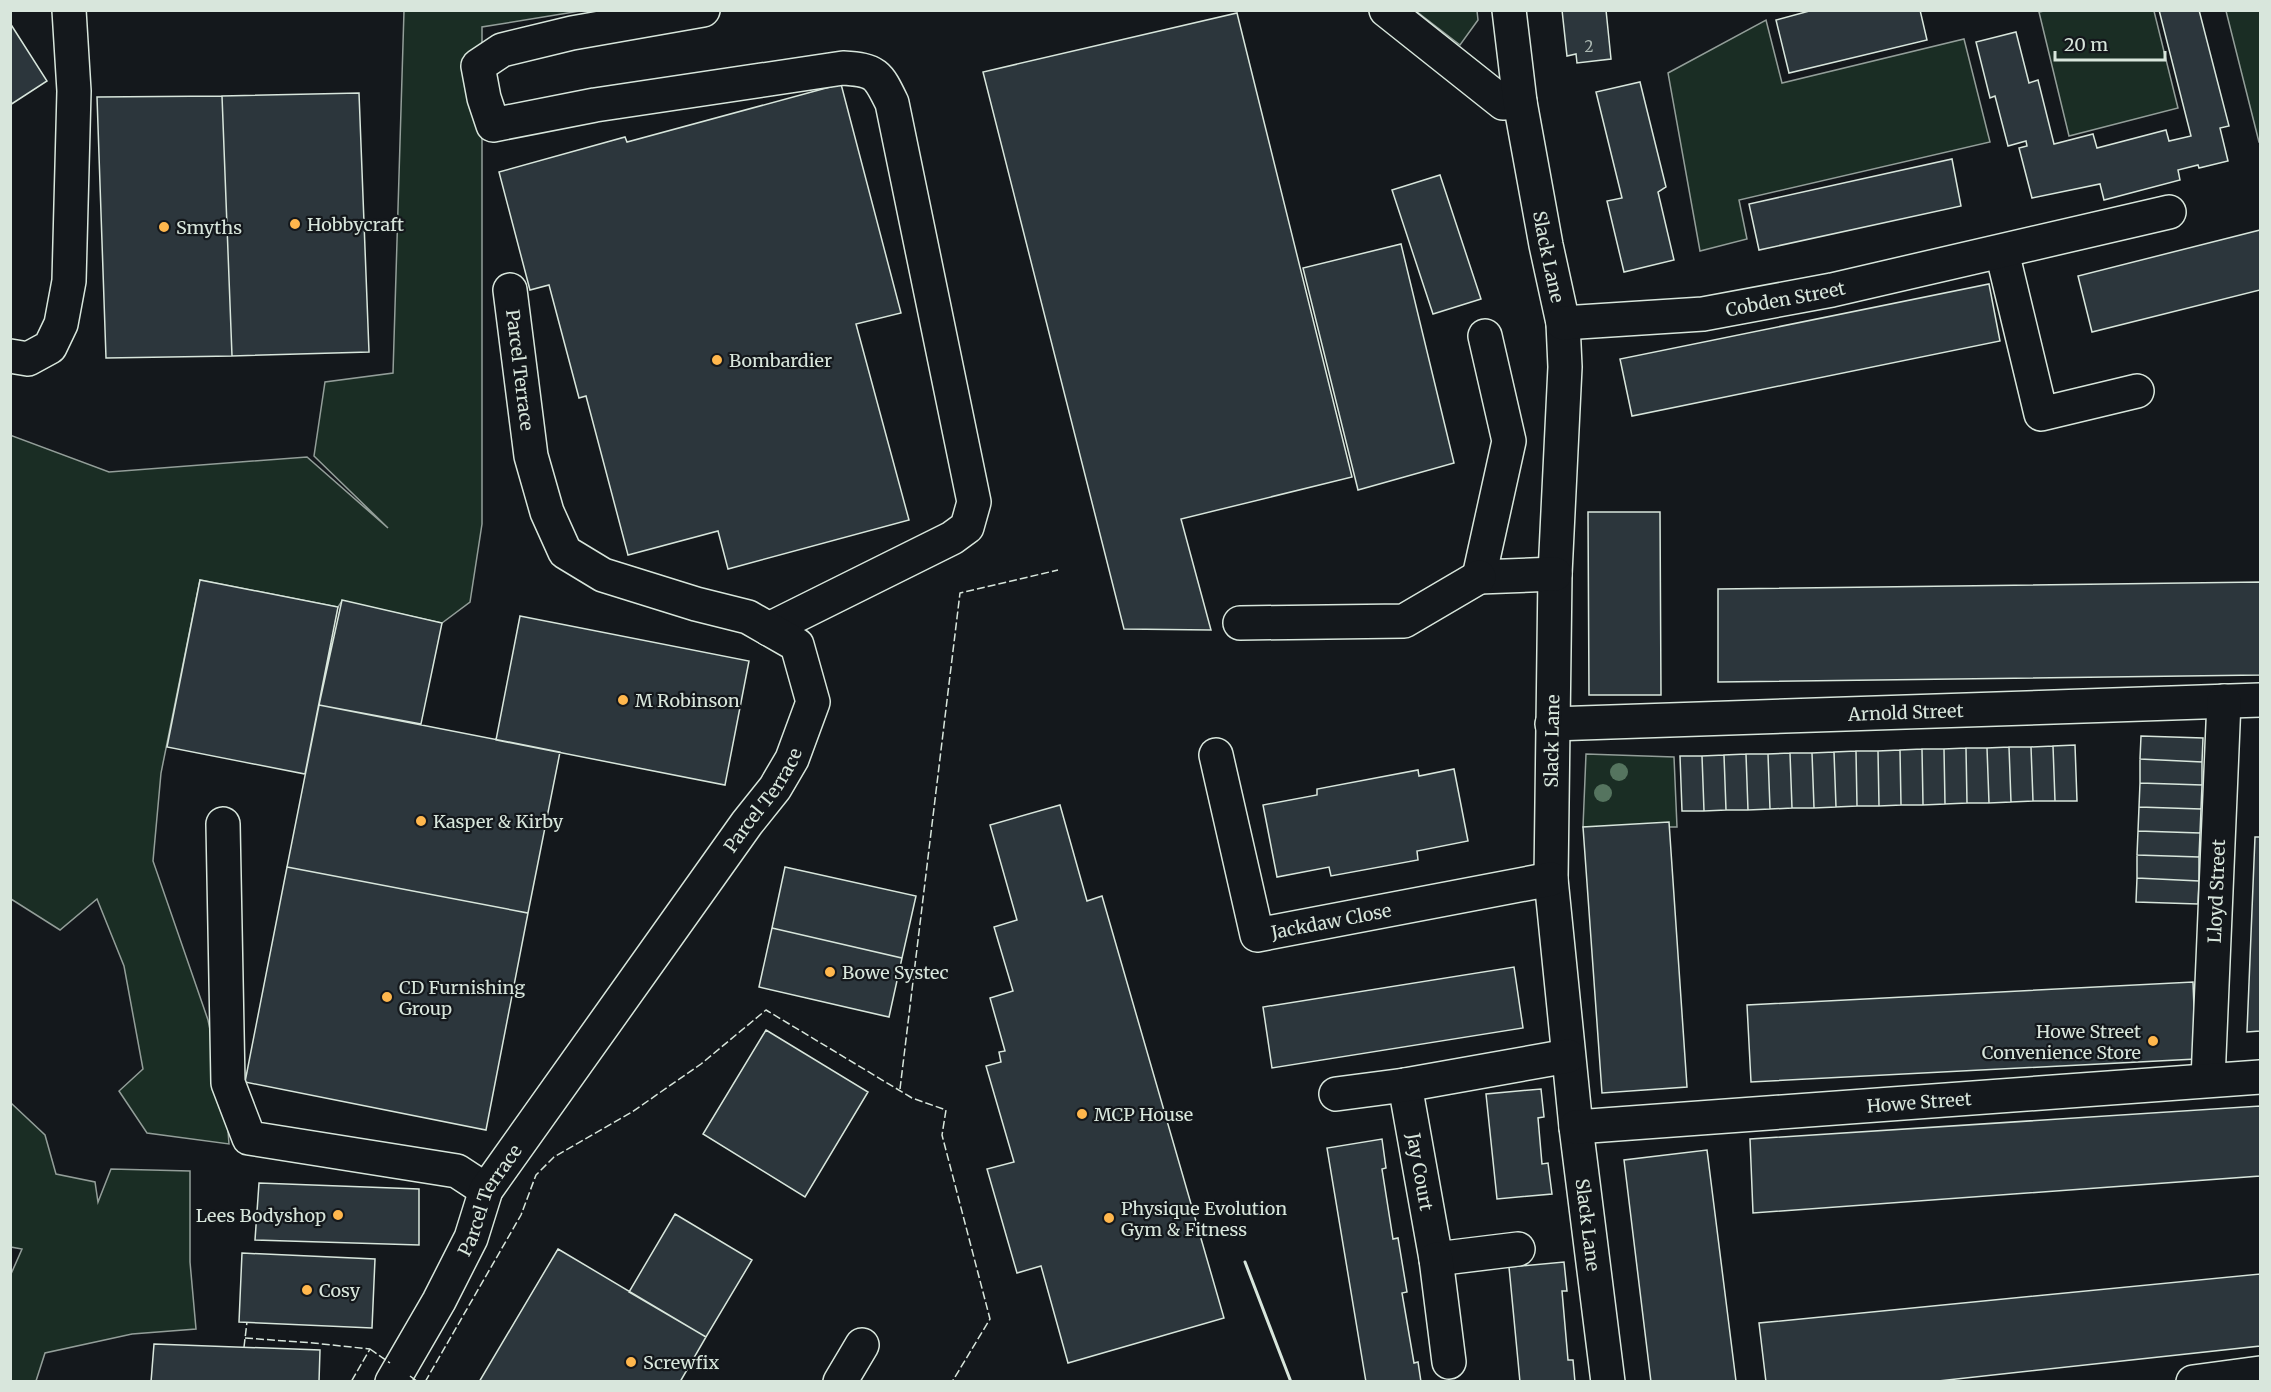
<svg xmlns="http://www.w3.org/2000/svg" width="2271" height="1392" viewBox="0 0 2271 1392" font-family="Merriweather,serif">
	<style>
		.green { fill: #1a2d24; stroke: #939e99; stroke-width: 1.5 }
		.building { fill: #2c363c; stroke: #d8e6dc; stroke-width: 1.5 }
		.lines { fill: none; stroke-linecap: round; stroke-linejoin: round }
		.minor-casing { stroke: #d8e6dc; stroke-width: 36 }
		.minor { stroke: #14181c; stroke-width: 33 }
		.fence { stroke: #d8e6dc; stroke-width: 1.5; stroke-dasharray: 8 3; stroke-linecap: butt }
		.wall { stroke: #d8e6dc; stroke-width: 3 }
		.tree { fill: #55745f }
		.poi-dot { fill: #ffb74d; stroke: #14181c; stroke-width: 2 }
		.labels { text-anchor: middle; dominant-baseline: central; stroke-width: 4.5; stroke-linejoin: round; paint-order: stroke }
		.number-label { font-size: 15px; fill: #adbab4 }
		.poi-label { font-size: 18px; fill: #d8e6dc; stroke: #14181c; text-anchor: start }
		.street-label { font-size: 18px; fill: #d8e6dc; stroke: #14181c }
	</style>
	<rect width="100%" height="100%" fill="#14181c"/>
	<path class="green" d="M 404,11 L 580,11 L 482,27 L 482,524 L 470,602 L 442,623 L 342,601 L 338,607 L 200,580 L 161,773 L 153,861 L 208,1020 L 226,1105 L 229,1144 L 147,1133 L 119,1091 L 143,1069 L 124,966 L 97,899 L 60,930 L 11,899 L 10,435 L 109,472 L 307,457 L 388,528 L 314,456 L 325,382 L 393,373 Z
		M 1416,11 L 1477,11 L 1478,20 L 1460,45 Z
		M 2044,11 L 2154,11 L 2178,108 L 2069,136 L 2039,12 Z
		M 2226,11 L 2260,11 L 2260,143 L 2259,142 Z
		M 1766,20 L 1782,83 L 1964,39 L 1990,142 L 1739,200 L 1747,239 L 1700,251 L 1668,73 Z
		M 1586,754 L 1674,757 L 1677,827 L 1583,827 Z
		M 11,1103 L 45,1135 L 56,1174 L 95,1182 L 98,1202 L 111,1169 L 190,1171 L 190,1262 L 196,1329 L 132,1334 L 45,1353 L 36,1381 L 11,1381 L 11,1274 L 22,1249 L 11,1247 Z"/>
	<path class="building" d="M 1562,10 L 1606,10 L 1611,59 L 1577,63 L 1576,54 L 1567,56 Z
		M 1813,10 L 1920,10 L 1927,40 L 1789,73 L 1776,20 Z
		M 2159,10 L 2199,10 L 2229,126 L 2220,128 L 2228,161 L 2199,168 L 2198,165 L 2178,170 L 2180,180 L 2104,200 L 2100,184 L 2032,198 L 2019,148 L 2027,146 L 2026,141 L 2008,146 L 1995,96 L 1990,98 L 1976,42 L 2016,32 L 2029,83 L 2038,80 L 2054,144 L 2093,134 L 2097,148 L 2166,130 L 2169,141 L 2191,136 Z
		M 1237,13 L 1352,477 L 1181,519 L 1211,630 L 1124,629 L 983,72 Z
		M 10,23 L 47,81 L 10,105 Z
		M 1640,82 L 1666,187 L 1658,192 L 1674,260 L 1624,272 L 1607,201 L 1622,198 L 1596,92 Z
		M 841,84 L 901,313 L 856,324 L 909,520 L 728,569 L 718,531 L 628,555 L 586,396 L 579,398 L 549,285 L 530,290 L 499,172 L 625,137 L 627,142 Z
		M 359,93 L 369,352 L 232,356 L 222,96 Z
		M 222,96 L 232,356 L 106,358 L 97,97 Z
		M 1952,159 L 1961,206 L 1759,250 L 1749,204 Z
		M 1440,175 L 1481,299 L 1433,314 L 1392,190 Z
		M 2260,230 L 2260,290 L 2092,332 L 2078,276 Z
		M 1401,244 L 1454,463 L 1358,490 L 1303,268 Z
		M 1989,284 L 2000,341 L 1632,416 L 1620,359 Z
		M 1588,512 L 1660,512 L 1661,695 L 1589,695 Z
		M 200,580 L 338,607 L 305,774 L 167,747 Z
		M 2260,582 L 2260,675 L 1718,682 L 1718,589 Z
		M 342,600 L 442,623 L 421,724 L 319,705 Z
		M 520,616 L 749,661 L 725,785 L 496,740 Z
		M 319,705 L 560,752 L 528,913 L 287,867 Z
		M 2141,736 L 2203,738 L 2202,762 L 2140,759 Z
		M 2075,745 L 2077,801 L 2055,801 L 2053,746 Z
		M 2053,746 L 2055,801 L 2033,801 L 2031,747 Z
		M 2009,747 L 2031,747 L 2033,801 L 2011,802 Z
		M 2009,747 L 2011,802 L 1989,803 L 1987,748 Z
		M 1966,748 L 1987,748 L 1989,803 L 1967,803 Z
		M 1966,748 L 1967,803 L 1945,804 L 1944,749 Z
		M 1922,749 L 1944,749 L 1945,804 L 1923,805 Z
		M 1922,749 L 1923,805 L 1901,805 L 1900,750 Z
		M 1900,750 L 1901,805 L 1879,806 L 1878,751 Z
		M 1856,751 L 1878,751 L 1879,806 L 1857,806 Z
		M 1856,751 L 1857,806 L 1836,807 L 1834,752 Z
		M 1834,752 L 1836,807 L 1814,808 L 1812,753 Z
		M 1790,753 L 1812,753 L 1814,808 L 1792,808 Z
		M 1790,753 L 1792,808 L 1770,809 L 1768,754 Z
		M 1746,754 L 1768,754 L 1770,809 L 1748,810 Z
		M 1746,754 L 1748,810 L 1726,810 L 1724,755 Z
		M 1724,755 L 1726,810 L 1704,811 L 1702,756 Z
		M 1680,756 L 1702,756 L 1704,811 L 1682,811 Z
		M 2140,759 L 2202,762 L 2202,785 L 2140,783 Z
		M 1454,769 L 1468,841 L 1417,851 L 1418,860 L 1331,876 L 1329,867 L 1277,877 L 1263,805 L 1317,795 L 1317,789 L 1418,770 L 1419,776 Z
		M 2140,783 L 2202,785 L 2201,809 L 2139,807 Z
		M 1060,805 L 1087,901 L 1102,896 L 1224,1318 L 1068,1363 L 1041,1266 L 1017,1273 L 987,1169 L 1014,1162 L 986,1066 L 1001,1062 L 999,1052 L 1005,1051 L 990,998 L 1013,991 L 994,927 L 1017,920 L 990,825 Z
		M 2139,807 L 2201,809 L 2200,833 L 2138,831 Z
		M 1669,822 L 1687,1087 L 1602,1093 L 1583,827 Z
		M 2138,831 L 2200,833 L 2199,857 L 2137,855 Z
		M 2255,837 L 2260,837 L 2260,1031 L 2247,1032 Z
		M 2137,855 L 2199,857 L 2199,881 L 2137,878 Z
		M 287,867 L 528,913 L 486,1130 L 245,1082 Z
		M 785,867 L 916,896 L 902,958 L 772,928 Z
		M 2137,878 L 2199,881 L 2198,904 L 2136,902 Z
		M 772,928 L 902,958 L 889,1017 L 759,987 Z
		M 1514,967 L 1523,1028 L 1272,1068 L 1263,1007 Z
		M 2193,982 L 2196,1059 L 1751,1082 L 1747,1005 Z
		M 766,1030 L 868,1092 L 805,1197 L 703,1134 Z
		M 1541,1089 L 1544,1117 L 1538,1118 L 1542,1164 L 1548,1163 L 1552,1194 L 1497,1199 L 1486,1094 Z
		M 2260,1106 L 2260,1176 L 1753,1213 L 1750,1139 Z
		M 1382,1139 L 1386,1168 L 1382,1169 L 1393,1239 L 1398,1238 L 1407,1292 L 1402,1293 L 1414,1363 L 1418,1362 L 1421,1382 L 1366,1382 L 1327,1148 Z
		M 1707,1150 L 1736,1381 L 1651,1382 L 1624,1160 Z
		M 259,1183 L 419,1189 L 419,1245 L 255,1240 Z
		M 675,1214 L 752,1260 L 706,1337 L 629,1292 Z
		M 558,1249 L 706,1337 L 680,1382 L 479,1382 Z
		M 242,1253 L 375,1259 L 372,1328 L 239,1322 Z
		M 1564,1262 L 1567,1291 L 1562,1291 L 1568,1360 L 1573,1360 L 1575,1382 L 1520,1382 L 1509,1267 Z
		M 2260,1274 L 2260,1346 L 1929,1382 L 1766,1382 L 1759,1323 Z
		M 154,1344 L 320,1350 L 319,1382 L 151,1382 Z"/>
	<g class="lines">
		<defs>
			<g id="minor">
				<path d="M 703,10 L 572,33 L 502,50 L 478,66 L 484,98 L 493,125 L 595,105 L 843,68 C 876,70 878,74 892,103 L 974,502 L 967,527 L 952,538 L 769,629"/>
				<path d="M 1386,10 L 1503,103 L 1520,102"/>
				<path id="s1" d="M 1509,10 L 1520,102 L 1546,245 L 1563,323 L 1565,367 L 1555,574 L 1551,879 L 1576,1127 L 1608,1382"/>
				<path d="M 2002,252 L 2041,414 L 2137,391"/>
				<path id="s2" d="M 1563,323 L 1703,314 L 1832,290 L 2169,212"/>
				<path d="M 1485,336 L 1509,441 L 1479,577 L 1555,574"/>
				<path d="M 10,356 L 28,359 L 50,347 L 61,324 L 69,281 L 74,91 L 69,10"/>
				<path d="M 1240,623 L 1404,621 L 1479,577"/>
				<path id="s3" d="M 1552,724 L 2260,700"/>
				<path id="s4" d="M 1216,755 L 1257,935 L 1551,879"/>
				<path d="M 223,824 L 228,1083 L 249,1138 L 457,1171 L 486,1190"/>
				<path id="s5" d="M 2208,1080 L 2224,701"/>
				<path id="s6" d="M 1405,1085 L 1436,1259 L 1518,1249"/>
				<path d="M 1336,1094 L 1405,1085 L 1568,1056"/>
				<path id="s7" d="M 1576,1127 L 2260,1077"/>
				<path d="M 1436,1259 L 1449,1362"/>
				<path id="s8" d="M 392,1382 L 439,1301 L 471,1238 L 486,1190 L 747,823 L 775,788 L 792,759 L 813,702 L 797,645 L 748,617 L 696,604 L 603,575 L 565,552 L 547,512 L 531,456 L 510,290"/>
				<path d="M 840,1382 L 862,1345"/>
				<path d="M 2193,1382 L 2260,1373"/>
			</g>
		</defs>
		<use href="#minor" class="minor-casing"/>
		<use href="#minor" class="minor"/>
		<path class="fence" d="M 900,1089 L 960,593 L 1058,570
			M 245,1338 L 313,1343 L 370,1349 L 351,1382
			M 244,1347 L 247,1322
			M 370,1349 L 390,1363
			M 410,1376 L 418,1382
			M 425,1382 L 521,1215 L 536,1175 L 554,1157 L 632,1112 L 701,1064 L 766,1010 L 912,1098 L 946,1110 L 942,1135 L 990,1319 L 952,1382"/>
		<path class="wall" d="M 1245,1262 L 1291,1382"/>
	</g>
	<g class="tree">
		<circle cx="1619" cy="772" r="9"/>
		<circle cx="1603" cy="793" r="9"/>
	</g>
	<g class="poi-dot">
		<circle cx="295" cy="224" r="6"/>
		<circle cx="164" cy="227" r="6"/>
		<circle cx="717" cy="360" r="6"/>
		<circle cx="623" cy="700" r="6"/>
		<circle cx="421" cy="821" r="6"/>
		<circle cx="830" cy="972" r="6"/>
		<circle cx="387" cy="997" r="6"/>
		<circle cx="2153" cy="1041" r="6"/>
		<circle cx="1082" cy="1114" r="6"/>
		<circle cx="338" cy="1215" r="6"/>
		<circle cx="1109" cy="1218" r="6"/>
		<circle cx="307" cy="1290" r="6"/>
		<circle cx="631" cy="1362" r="6"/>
	</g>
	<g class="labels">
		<g class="number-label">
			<text x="1589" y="46">2</text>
		</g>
		<g class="poi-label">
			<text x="307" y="224">Hobbycraft</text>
			<text x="176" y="227">Smyths</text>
			<text x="729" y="360">Bombardier</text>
			<text x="635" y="700">M Robinson</text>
			<text x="433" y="821">Kasper &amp; Kirby</text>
			<text x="842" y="972">Bowe Systec</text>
			<text x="399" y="987">CD Furnishing<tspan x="399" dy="21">Group</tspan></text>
			<text x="2141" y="1031" text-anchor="end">Howe Street<tspan x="2141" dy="21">Convenience Store</tspan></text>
			<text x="1094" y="1114">MCP House</text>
			<text x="1121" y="1208">Physique Evolution<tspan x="1121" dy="21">Gym &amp; Fitness</tspan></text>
			<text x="326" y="1215" text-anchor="end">Lees Bodyshop</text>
			<text x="319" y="1290">Cosy</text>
			<text x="643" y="1362">Screwfix</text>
		</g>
		<g class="street-label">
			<text stroke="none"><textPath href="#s1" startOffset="250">Slack Lane</textPath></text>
			<text stroke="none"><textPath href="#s2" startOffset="224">Cobden Street</textPath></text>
			<text transform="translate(520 370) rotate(83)">Parcel Terrace</text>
			<text stroke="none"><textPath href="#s3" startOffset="354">Arnold Street</textPath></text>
			<text transform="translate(1552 741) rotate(-89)">Slack Lane</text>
			<text stroke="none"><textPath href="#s8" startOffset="693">Parcel Terrace</textPath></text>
			<text stroke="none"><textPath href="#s5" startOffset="189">Lloyd Street</textPath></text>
			<text stroke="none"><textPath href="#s4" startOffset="260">Jackdaw Close</textPath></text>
			<text stroke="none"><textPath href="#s7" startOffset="344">Howe Street</textPath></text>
			<text stroke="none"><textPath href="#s6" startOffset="88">Jay Court</textPath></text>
			<text stroke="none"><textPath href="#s8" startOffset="207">Parcel Terrace</textPath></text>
			<text stroke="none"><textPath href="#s1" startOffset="1222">Slack Lane</textPath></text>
		</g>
	</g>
	<rect width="2271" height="1392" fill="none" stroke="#d8e6dc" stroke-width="24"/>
	<path d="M2055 51v9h110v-9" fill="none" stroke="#d8e6dc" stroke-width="3"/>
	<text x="2064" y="51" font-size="18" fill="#d8e6dc" stroke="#14181c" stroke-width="4.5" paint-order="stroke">20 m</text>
</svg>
